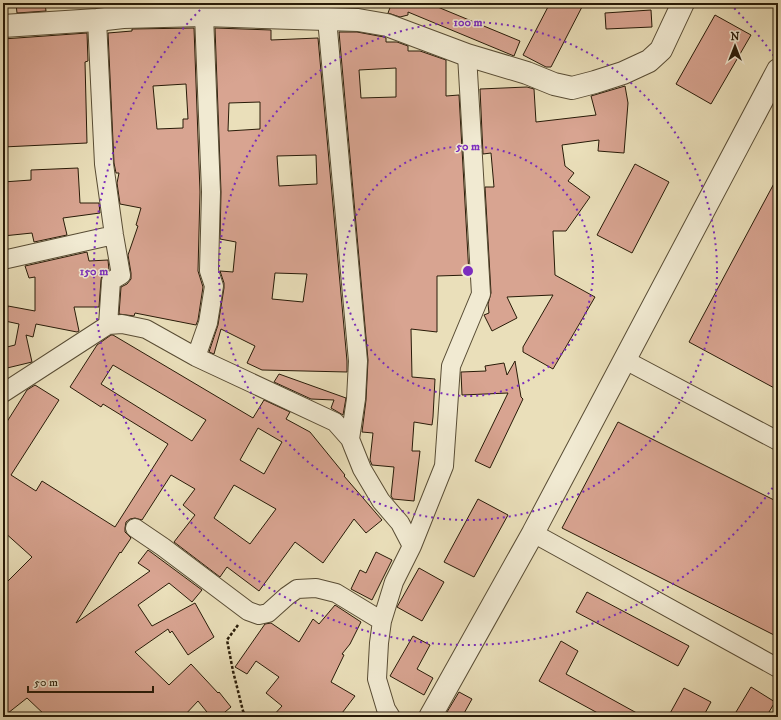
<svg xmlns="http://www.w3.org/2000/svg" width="781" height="720" viewBox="0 0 781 720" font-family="'IM FELL DW Pica',serif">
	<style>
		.building { fill: #d8a491; stroke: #281b08; fill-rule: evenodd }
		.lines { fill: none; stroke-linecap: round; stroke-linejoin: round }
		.minor-casing { stroke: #584c34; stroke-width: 20 }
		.tertiary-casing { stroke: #584c34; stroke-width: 24 }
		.path { stroke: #281b08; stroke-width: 2.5; stroke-dasharray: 3 2; stroke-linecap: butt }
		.minor { stroke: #f1ead2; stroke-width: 18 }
		.tertiary { stroke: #f1ead2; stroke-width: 22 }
		.ring { fill: none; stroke: #7b2cbf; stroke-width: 2; stroke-dasharray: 2 4 }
		.centre { fill: #7b2cbf; stroke: #f1ead2; stroke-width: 2 }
		.ring-label { font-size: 12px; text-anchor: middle; font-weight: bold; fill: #7b2cbf; stroke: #f1ead2; stroke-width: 3; stroke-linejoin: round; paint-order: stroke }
	</style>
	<rect width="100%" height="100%" fill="#eadfba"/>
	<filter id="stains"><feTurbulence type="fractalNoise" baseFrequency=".005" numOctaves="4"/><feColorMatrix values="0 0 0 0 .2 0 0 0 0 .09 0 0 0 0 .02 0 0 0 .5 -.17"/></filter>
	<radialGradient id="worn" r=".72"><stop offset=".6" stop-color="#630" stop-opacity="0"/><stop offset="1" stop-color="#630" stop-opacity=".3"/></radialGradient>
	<path class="building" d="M 30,3 L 45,3 L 46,11 L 17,13 L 16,4 Z
		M 387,3 L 428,3 L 520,41 L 514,56 L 408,12 L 408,15 L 400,17 L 388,13 L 391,5 Z
		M 550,3 L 584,3 L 551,67 L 546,67 L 523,55 Z
		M 651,10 L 652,27 L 606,29 L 605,13 Z
		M 715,15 L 751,35 L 711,104 L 676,84 Z
		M 194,28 L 200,192 L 198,271 L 203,287 L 198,320 L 196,325 L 135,313 L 134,316 L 119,314 L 121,287 L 127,284 L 131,279 L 131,273 L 128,255 L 138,226 L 136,225 L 141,208 L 120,204 L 117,183 L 119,173 L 116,173 L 114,163 L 108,33 L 132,31 L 132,29 ZM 186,84 L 188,119 L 183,119 L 183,128 L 157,129 L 153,86 Z
		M 215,28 L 271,30 L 271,40 L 318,38 L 347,361 L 347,372 L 262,370 L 247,363 L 255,346 L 221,329 L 214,354 L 209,352 L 218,325 L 224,288 L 224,283 L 220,271 L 233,272 L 236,242 L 220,239 L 221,192 ZM 260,102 L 260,129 L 228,131 L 229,103 ZM 316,155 L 317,184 L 279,186 L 277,156 ZM 275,273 L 307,274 L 303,302 L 272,299 Z
		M 339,32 L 357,32 L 384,37 L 386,38 L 386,42 L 397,42 L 408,46 L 408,51 L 420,51 L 446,60 L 446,96 L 459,95 L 469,275 L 437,276 L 437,332 L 411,329 L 412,377 L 435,379 L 433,417 L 432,425 L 414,422 L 412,451 L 420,451 L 414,501 L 393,499 L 391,496 L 394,467 L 372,465 L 370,460 L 373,433 L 362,432 L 366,400 L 368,360 ZM 396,68 L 396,97 L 361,98 L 359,70 Z
		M 87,33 L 88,61 L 85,62 L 87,143 L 3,147 L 3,39 Z
		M 625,86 L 628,103 L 624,153 L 598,151 L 599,140 L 562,145 L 565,166 L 574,173 L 568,181 L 590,197 L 566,231 L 553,231 L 555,275 L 595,297 L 553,369 L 523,352 L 523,347 L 553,295 L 507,297 L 517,318 L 492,331 L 484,315 L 489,313 L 488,304 L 491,293 L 485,187 L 494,187 L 491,153 L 483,154 L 480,89 L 527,87 L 534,89 L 536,122 L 596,115 L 591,96 Z
		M 635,164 L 669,182 L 632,253 L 597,235 Z
		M 78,168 L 80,203 L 99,203 L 100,213 L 63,218 L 67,235 L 34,242 L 32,233 L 3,236 L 3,182 L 31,180 L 31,170 Z
		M 778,176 L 778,390 L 689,342 Z
		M 87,252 L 89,261 L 108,260 L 109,270 L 102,275 L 101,280 L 99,307 L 74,307 L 79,331 L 77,332 L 36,324 L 33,337 L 26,335 L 32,362 L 3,369 L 3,348 L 15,345 L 19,324 L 5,321 L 8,306 L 35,311 L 35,277 L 29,278 L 25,266 Z
		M 111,335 L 113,335 L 253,418 L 264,400 L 290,412 L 286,419 L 310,432 L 345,475 L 344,476 L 382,520 L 366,533 L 354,519 L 323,563 L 295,542 L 259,591 L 227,567 L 220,577 L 174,542 L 195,515 L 183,505 L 195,489 L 171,475 L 142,520 L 135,518 L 130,519 L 126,522 L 125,528 L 125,532 L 131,538 L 121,553 L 120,552 L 76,623 L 150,571 L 138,563 L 148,550 L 202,590 L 192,602 L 169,583 L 138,605 L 152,626 L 195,603 L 214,637 L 188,655 L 172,631 L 170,633 L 168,629 L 135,652 L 169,685 L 191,664 L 218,693 L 219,692 L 231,707 L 219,717 L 211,717 L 198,701 L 183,717 L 47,717 L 27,698 L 3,717 L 3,586 L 32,557 L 3,531 L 3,428 L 27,390 L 35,385 L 59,400 L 11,475 L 36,491 L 42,481 L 115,527 L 168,444 L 103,404 L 101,407 L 70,387 L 97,345 ZM 113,365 L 206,420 L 192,441 L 101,384 ZM 258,428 L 282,442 L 264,474 L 240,460 ZM 234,485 L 276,509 L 250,544 L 214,518 Z
		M 515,361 L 521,397 L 523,399 L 490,468 L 475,461 L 508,393 L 462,395 L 461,372 L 486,371 L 485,366 L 504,363 L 507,375 Z
		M 279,374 L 346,398 L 343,415 L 331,408 L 334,400 L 311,399 L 274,382 Z
		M 618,422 L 778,502 L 778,637 L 562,528 Z
		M 478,499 L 508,515 L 474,577 L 444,562 Z
		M 376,552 L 392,560 L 372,600 L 351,589 L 360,570 L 366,573 Z
		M 419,568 L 444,582 L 422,621 L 397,607 Z
		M 587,592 L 689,646 L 678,666 L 576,612 Z
		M 335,605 L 361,622 L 350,644 L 342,654 L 344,655 L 331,682 L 355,696 L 339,717 L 272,717 L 282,706 L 266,693 L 279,677 L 256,661 L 247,674 L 235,667 L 265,624 L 271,623 L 299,642 L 313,619 L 319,624 Z
		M 413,636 L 430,645 L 417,669 L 433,678 L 424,695 L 390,676 Z
		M 561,641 L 578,651 L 566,674 L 644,717 L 605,717 L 539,681 Z
		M 751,687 L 775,702 L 766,717 L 733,717 Z
		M 684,688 L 711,702 L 703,717 L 668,717 Z
		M 459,692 L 472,699 L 462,717 L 444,717 Z"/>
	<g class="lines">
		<defs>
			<path id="minor" d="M 327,19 L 358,361 L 356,399 L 350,439
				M 97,20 L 104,164 L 114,235 L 121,275 L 111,281 L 108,325
				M 3,260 L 114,235
				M 196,357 L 208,323 L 214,286 L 209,271 L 211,192 L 204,15
				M 625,360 L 778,441
				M 3,393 L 108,325 L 122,324 L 146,329 L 196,357 L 335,422 L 350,439 L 362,469 L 381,501 L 400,523 L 412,546 L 444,466 L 451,366 L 481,294 L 467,55
				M 135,528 L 163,547 L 248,611 L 259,615 L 268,613 L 287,596 L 297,589 L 316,588 L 336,593 L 382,621
				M 533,533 L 778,668
				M 391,717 L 386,709 L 377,679 L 379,643 L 382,621 L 394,582 L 412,546"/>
			<path id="tertiary" d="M 3,26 L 97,20 L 123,17 L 204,15 L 358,20 L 387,25 L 467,55 L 527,73 L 554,84 L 572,88 L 595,82 L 623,73 L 649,61 L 661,50 L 683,3
				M 430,717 L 533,533 L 778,70"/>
		</defs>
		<use href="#minor" class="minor-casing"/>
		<use href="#tertiary" class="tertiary-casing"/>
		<path class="path" d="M 238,625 L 227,640 L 233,671 L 243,711 L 247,717"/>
		<use href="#minor" class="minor"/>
		<use href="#tertiary" class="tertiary"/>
	</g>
	<g class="ring">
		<circle cx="468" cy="271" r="125"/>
		<circle cx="468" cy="271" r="249"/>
		<path d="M776 483A374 374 0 1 1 206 4M730 4A374 374 0 0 1 776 59"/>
	</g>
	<circle cx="468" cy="271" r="6" class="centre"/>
	<g class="ring-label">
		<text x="468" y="26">100 m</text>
		<text x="468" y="150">50 m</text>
		<text x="94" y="275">150 m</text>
	</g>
	<rect width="781" height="720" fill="none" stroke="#eadfba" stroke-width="16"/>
	<rect x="4" y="4" width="773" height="712" fill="none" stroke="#281b08" stroke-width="2"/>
	<rect x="8" y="8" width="765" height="704" fill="none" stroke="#281b08"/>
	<g transform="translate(735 46)" stroke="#f1ead2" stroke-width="3" paint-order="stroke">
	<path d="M0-3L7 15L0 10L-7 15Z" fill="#281b08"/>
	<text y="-6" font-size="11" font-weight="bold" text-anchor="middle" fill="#281b08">N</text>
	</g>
	<path d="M28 686v6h125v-6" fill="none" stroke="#281b08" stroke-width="2"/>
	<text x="34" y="686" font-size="12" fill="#281b08" stroke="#f1ead2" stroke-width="3" paint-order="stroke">50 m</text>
	<rect width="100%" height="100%" filter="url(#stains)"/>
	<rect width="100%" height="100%" fill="url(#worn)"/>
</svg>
